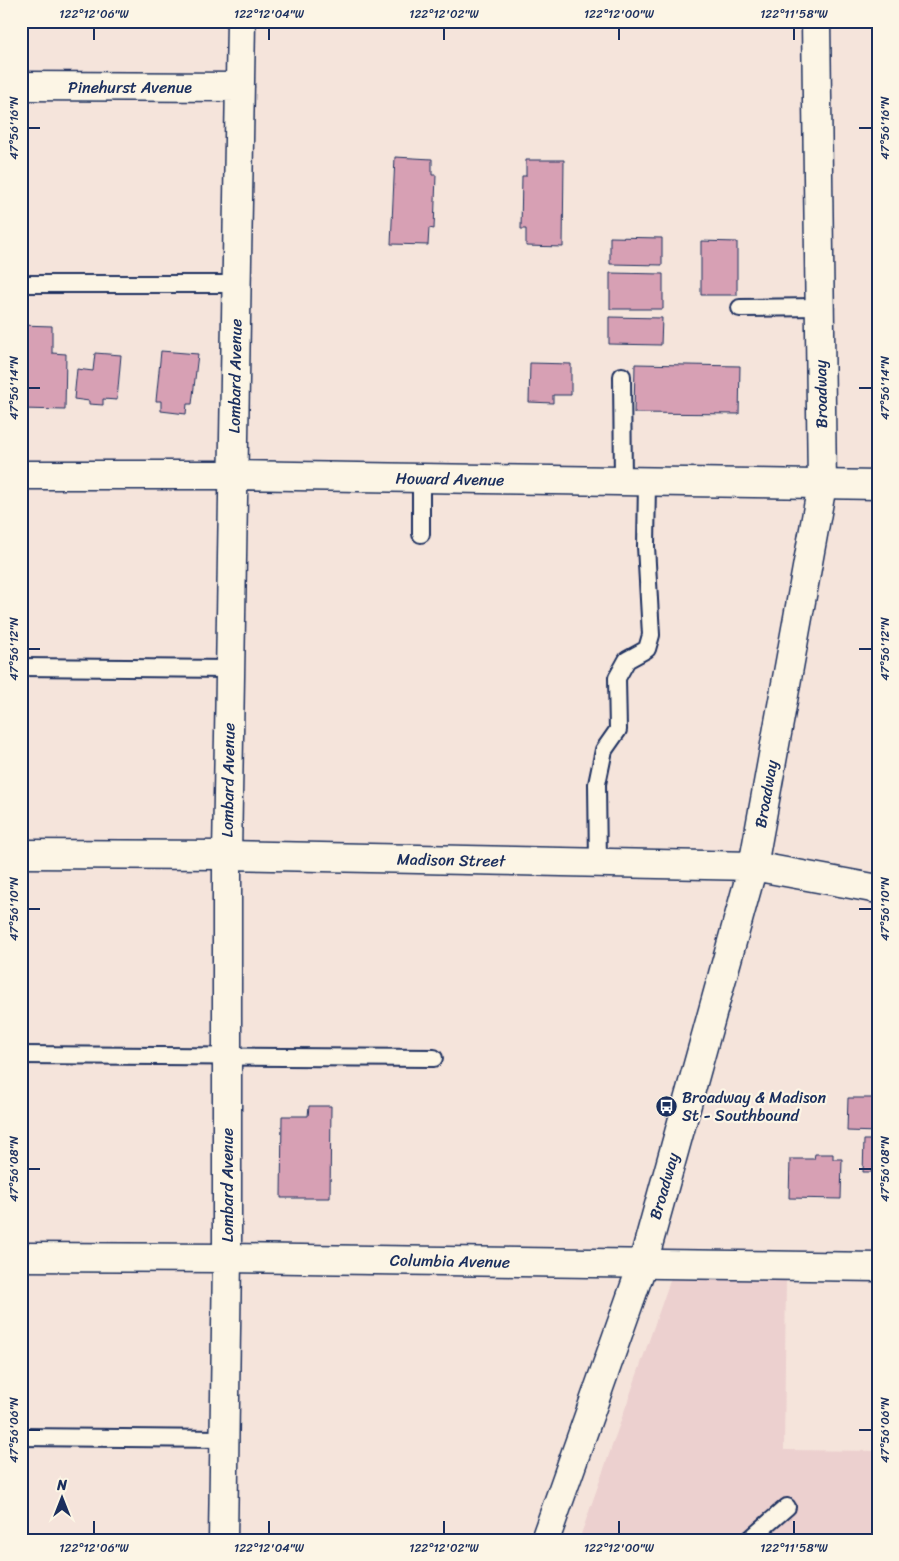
<svg xmlns="http://www.w3.org/2000/svg" width="899" height="1561" viewBox="0 0 899 1561" font-family="Sriracha,sans-serif">
	<style>
		.built { fill: #ecd0cf }
		.building { fill: #d7a0b4; stroke: #1b2f5e }
		.lines { fill: none; stroke-linecap: round; stroke-linejoin: round }
		.service-casing { stroke: #1b2f5e; stroke-width: 20 }
		.minor-casing { stroke: #1b2f5e; stroke-width: 31 }
		.tertiary-casing { stroke: #1b2f5e; stroke-width: 31 }
		.service { stroke: #fcf5e5; stroke-width: 16 }
		.minor { stroke: #fcf5e5; stroke-width: 28 }
		.tertiary { stroke: #fcf5e5; stroke-width: 28 }
		.ticks { fill: none; stroke: #1b2f5e; stroke-width: 2 }
		.labels { text-anchor: middle; dominant-baseline: central; stroke-width: 4.5; stroke-linejoin: round; paint-order: stroke }
		.street-label { font-size: 16px; fill: #1b2f5e; stroke: #fcf5e5 }
		.poi-label { font-size: 16px; fill: #1b2f5e; stroke: #fcf5e5; text-anchor: start }
		.neatline { fill: none; stroke: #1b2f5e; stroke-width: 2 }
		.ticks-label { font-size: 12px; text-anchor: middle; fill: #1b2f5e }
	</style>
	<rect width="100%" height="100%" fill="#f5e4db"/>
	<filter id="ink" filterUnits="userSpaceOnUse"><feTurbulence type="fractalNoise" baseFrequency=".02" numOctaves="2"/><feDisplacementMap in="SourceGraphic" scale="10" xChannelSelector="R" yChannelSelector="G"/><feConvolveMatrix kernelMatrix="1 2 1 2 8 2 1 2 1" color-interpolation-filters="sRGB"/></filter>
	<g filter="url(#ink)">
		<path class="built" d="M 672,1275 L 786,1277 L 784,1450 L 878,1451 L 878,1540 L 579,1540 Z"/>
		<path class="building" d="M 395,157 L 432,159 L 432,175 L 436,175 L 434,229 L 429,228 L 428,245 L 391,244 Z
			M 526,160 L 564,160 L 563,247 L 526,246 L 526,229 L 521,229 L 522,176 L 526,176 Z
			M 610,237 L 662,238 L 662,265 L 610,264 Z
			M 701,241 L 737,242 L 737,295 L 701,295 Z
			M 610,273 L 663,274 L 663,309 L 610,309 Z
			M 609,317 L 662,318 L 661,345 L 609,344 Z
			M 21,325 L 52,326 L 52,353 L 66,354 L 65,410 L 21,409 Z
			M 161,351 L 198,354 L 192,404 L 187,404 L 186,414 L 161,411 L 161,401 L 156,401 Z
			M 95,353 L 121,355 L 117,400 L 103,399 L 103,405 L 89,404 L 89,401 L 74,399 L 77,369 L 93,371 Z
			M 530,363 L 571,364 L 571,395 L 553,395 L 553,403 L 529,402 Z
			M 635,364 L 740,366 L 739,414 L 634,413 Z
			M 848,1098 L 878,1098 L 878,1132 L 847,1131 Z
			M 309,1106 L 331,1106 L 330,1198 L 281,1198 L 282,1116 L 308,1116 Z
			M 864,1140 L 878,1140 L 878,1172 L 863,1172 Z
			M 815,1154 L 833,1154 L 833,1159 L 842,1159 L 841,1199 L 789,1198 L 790,1159 L 814,1159 Z"/>
		<g class="lines">
			<defs>
				<path id="service" d="M 21,284 L 237,284
					M 740,308 L 821,307
					M 622,376 L 623,482
					M 421,478 L 421,534
					M 21,667 L 230,669
					M 598,863 L 597,784 L 604,750 L 618,730 L 617,678 L 627,660 L 647,649 L 651,635 L 646,546 L 647,482
					M 21,1055 L 434,1058
					M 21,1437 L 224,1439
					M 749,1540 L 787,1507"/>
				<path id="minor" d="M 21,86 L 240,87
					M 21,475 L 234,475 L 878,485
					M 21,1257 L 227,1258 L 878,1267
					M 223,1540 L 227,1258 L 227,855 L 241,21"/>
				<path id="tertiary" d="M 21,854 L 227,855 L 753,866 L 878,889
					M 545,1540 L 643,1263 L 753,866 L 822,485 L 816,21"/>
			</defs>
			<use href="#service" class="service-casing"/>
			<use href="#minor" class="minor-casing"/>
			<use href="#tertiary" class="tertiary-casing"/>
			<use href="#service" class="service"/>
			<use href="#minor" class="minor"/>
			<use href="#tertiary" class="tertiary"/>
		</g>
	</g>
	<path class="ticks" d="M 94,28 L 94,40M 269,28 L 269,40M 444,28 L 444,40M 619,28 L 619,40M 794,28 L 794,40M 28,128 L 40,128M 859,128 L 872,128M 28,388 L 40,388M 859,388 L 872,388M 28,649 L 40,649M 859,649 L 872,649M 28,909 L 40,909M 859,909 L 872,909M 28,1169 L 40,1169M 859,1169 L 872,1169M 28,1430 L 40,1430M 859,1430 L 872,1430M 94,1521 L 94,1534M 269,1521 L 269,1534M 444,1521 L 444,1534M 619,1521 L 619,1534M 794,1521 L 794,1534"/>
	<defs>
		<symbol id="bus-disc" viewBox="-11 -11 22 22"><circle r="9.5" fill="#1b2f5e" stroke="#fcf5e5"/><path d="M-5-6H5V4H4V6H2V4H-2V6H-4V4H-5ZM-3.5-4V0h7V-4ZM-3.5 1.2v1.5H-2V1.2ZM2 1.2v1.5H3.5V1.2Z" fill="#fff"/></symbol>
	</defs>
	<g fill-rule="evenodd">
		<use href="#bus-disc" x="654" y="1094" width="25" height="25"/>
	</g>
	<g class="labels">
		<g class="street-label">
			<text x="130" y="87">Pinehurst Avenue</text>
			<text transform="translate(235 376) rotate(-89)">Lombard Avenue</text>
			<text transform="translate(821 394) rotate(-91)">Broadway</text>
			<text transform="translate(450 479) rotate(1)">Howard Avenue</text>
			<text transform="translate(228 780) rotate(-89)">Lombard Avenue</text>
			<text transform="translate(766 794) rotate(-80)">Broadway</text>
			<text transform="translate(451 860) rotate(1)">Madison Street</text>
			<text transform="translate(227 1185) rotate(-90)">Lombard Avenue</text>
			<text transform="translate(664 1186) rotate(-74)">Broadway</text>
			<text transform="translate(450 1261) rotate(1)">Columbia Avenue</text>
		</g>
		<g class="poi-label">
			<text x="682" y="1097">Broadway &amp; Madison<tspan x="682" dy="18">St - Southbound</tspan></text>
		</g>
	</g>
	<rect width="899" height="1561" fill="none" stroke="#fcf5e5" stroke-width="55"/>
	<g transform="translate(62 1498)" stroke="#fcf5e5" stroke-width="4" paint-order="stroke">
	<path d="M0-4L9 19L0 12L-9 19Z" fill="#1b2f5e"/>
	<text y="-8" font-size="14" font-weight="bold" text-anchor="middle" fill="#1b2f5e">N</text>
	</g>
	<rect x="28" y="28" width="844" height="1506" class="neatline"/>
	<g class="ticks-label">
		<text x="94" y="18">122°12'06"W</text>
		<text x="269" y="18">122°12'04"W</text>
		<text x="444" y="18">122°12'02"W</text>
		<text x="619" y="18">122°12'00"W</text>
		<text x="794" y="18">122°11'58"W</text>
		<text transform="translate(14 128) rotate(-90)" y="4">47°56'16"N</text>
		<text transform="translate(885 128) rotate(-90)" y="4">47°56'16"N</text>
		<text transform="translate(14 388) rotate(-90)" y="4">47°56'14"N</text>
		<text transform="translate(885 388) rotate(-90)" y="4">47°56'14"N</text>
		<text transform="translate(14 649) rotate(-90)" y="4">47°56'12"N</text>
		<text transform="translate(885 649) rotate(-90)" y="4">47°56'12"N</text>
		<text transform="translate(14 909) rotate(-90)" y="4">47°56'10"N</text>
		<text transform="translate(885 909) rotate(-90)" y="4">47°56'10"N</text>
		<text transform="translate(14 1169) rotate(-90)" y="4">47°56'08"N</text>
		<text transform="translate(885 1169) rotate(-90)" y="4">47°56'08"N</text>
		<text transform="translate(14 1430) rotate(-90)" y="4">47°56'06"N</text>
		<text transform="translate(885 1430) rotate(-90)" y="4">47°56'06"N</text>
		<text x="94" y="1552">122°12'06"W</text>
		<text x="269" y="1552">122°12'04"W</text>
		<text x="444" y="1552">122°12'02"W</text>
		<text x="619" y="1552">122°12'00"W</text>
		<text x="794" y="1552">122°11'58"W</text>
	</g>
</svg>
